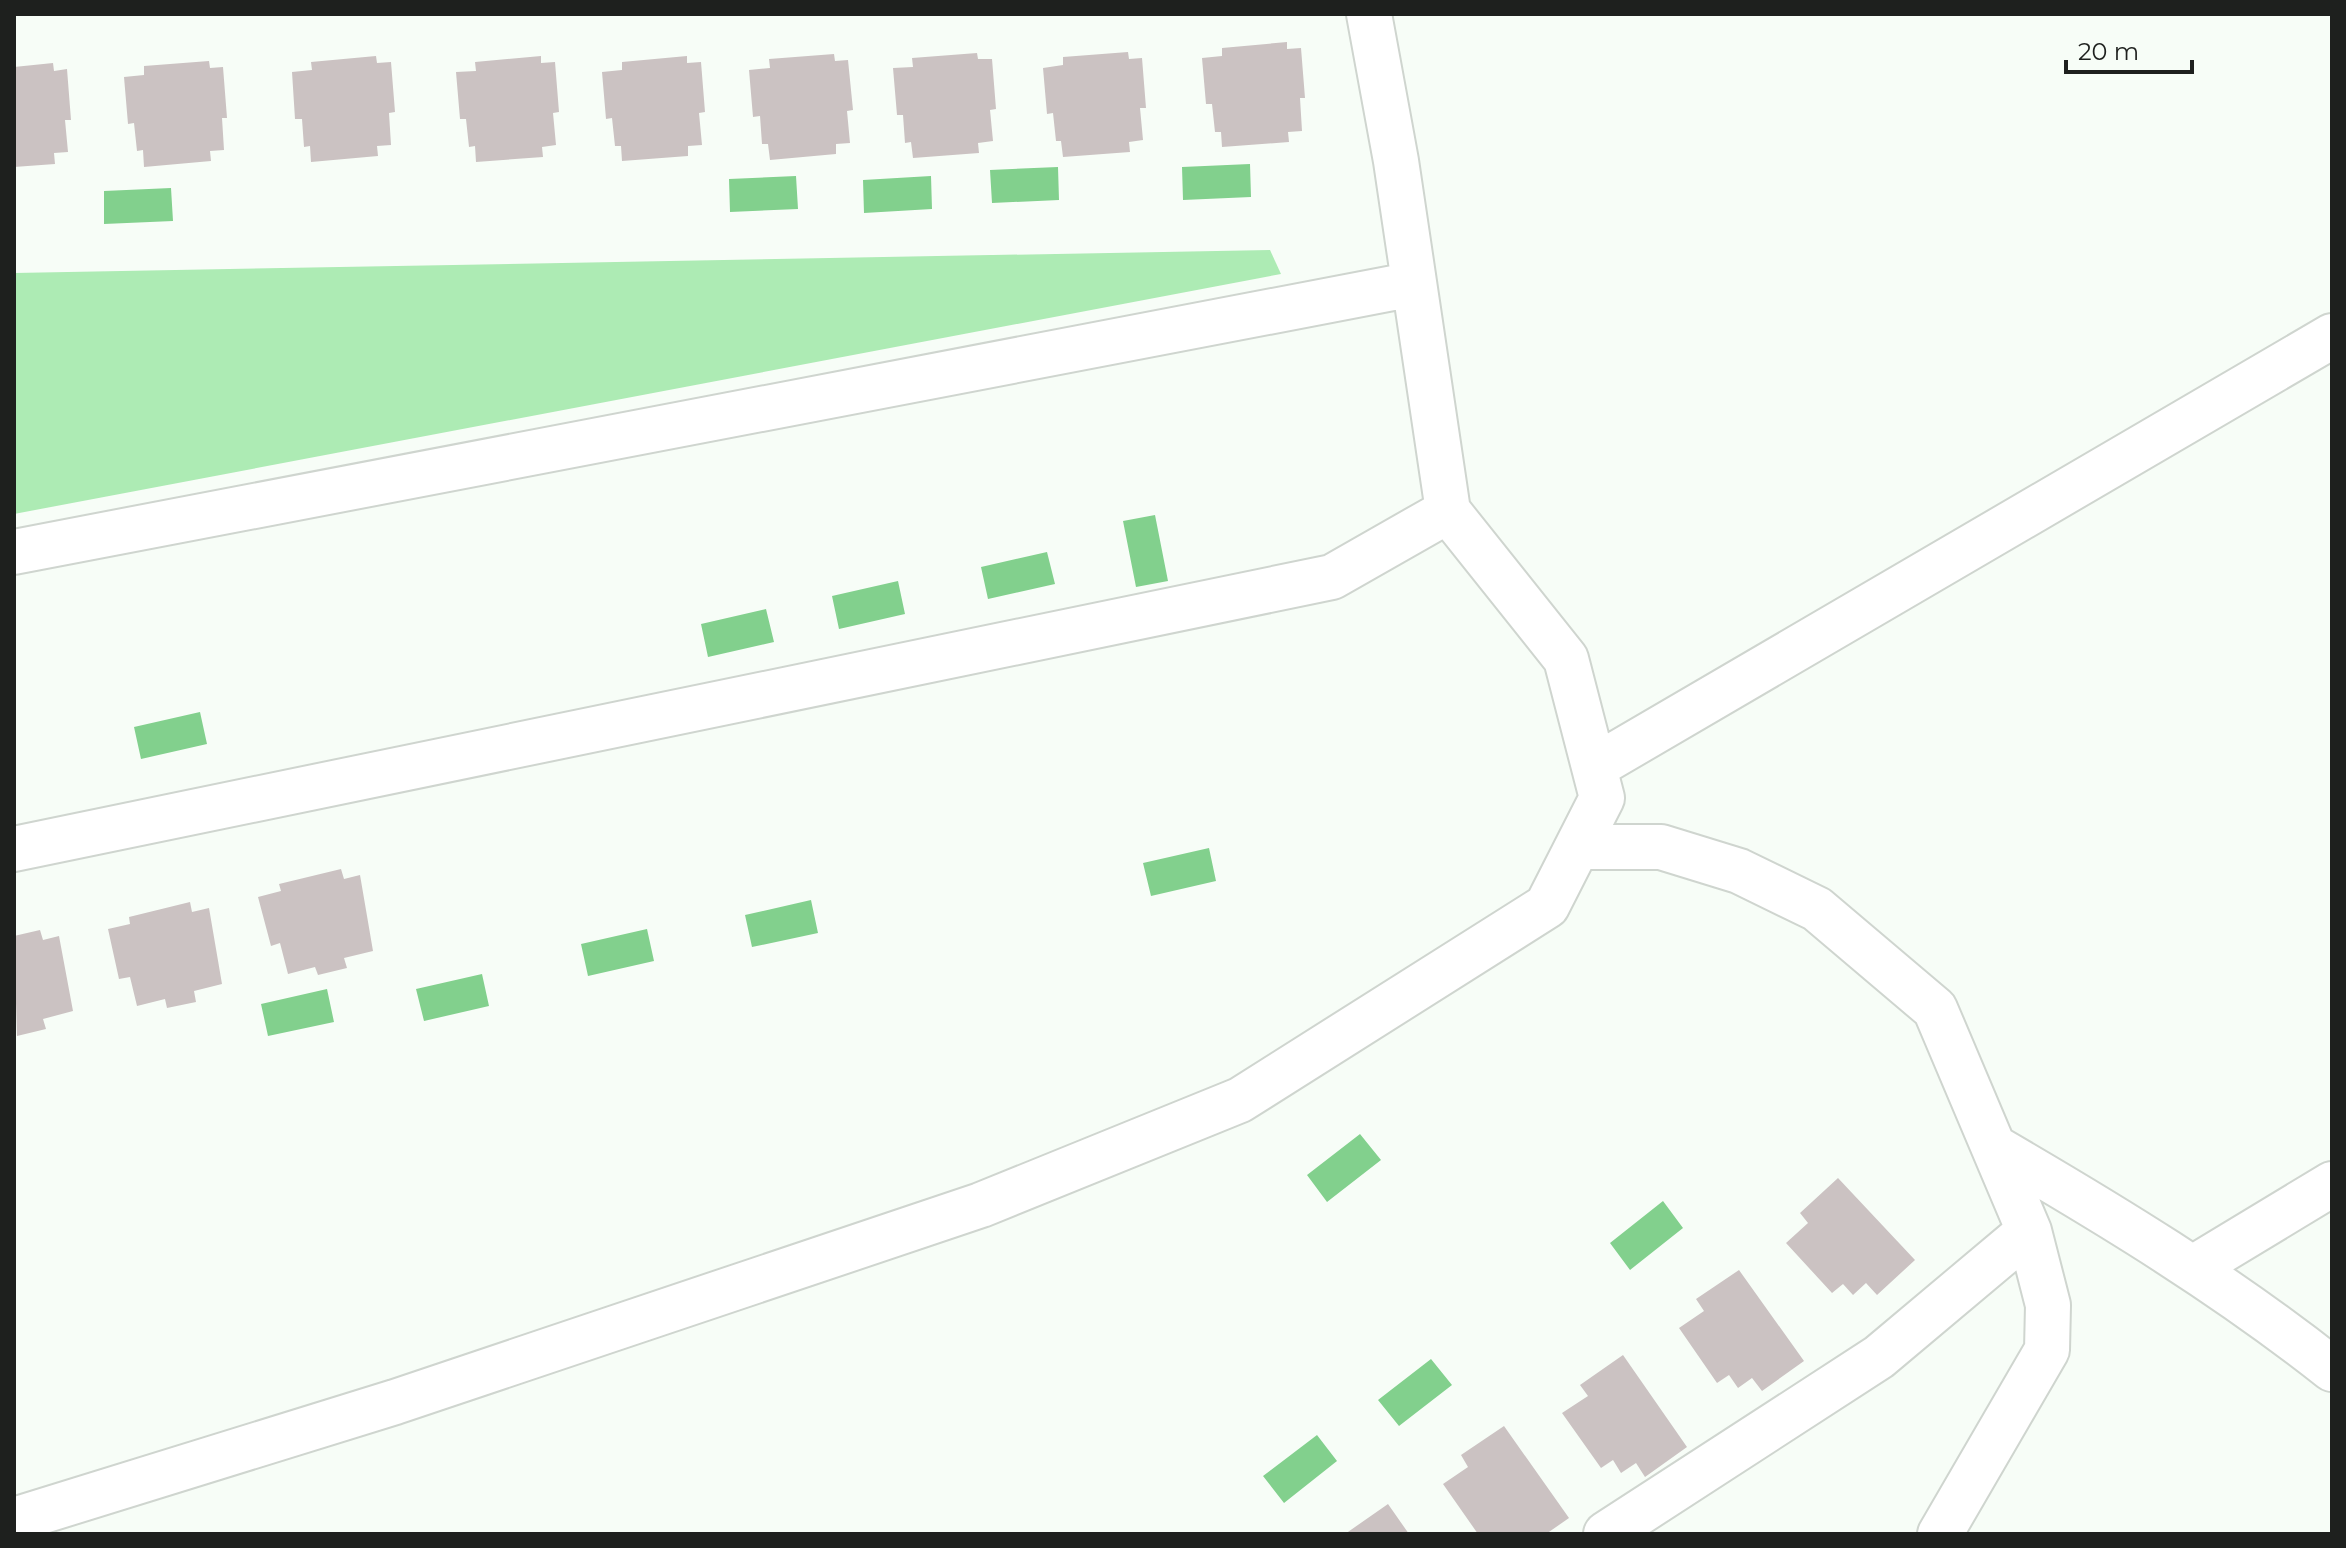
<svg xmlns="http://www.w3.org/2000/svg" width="2346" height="1548" viewBox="0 0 2346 1548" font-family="Montserrat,sans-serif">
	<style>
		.green { fill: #adebb4 }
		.water { fill: #82d08d }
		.building { fill: #cbc2c2 }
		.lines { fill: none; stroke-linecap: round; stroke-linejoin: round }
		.minor-casing { stroke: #cfd5cf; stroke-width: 48 }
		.minor { stroke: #fff; stroke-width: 44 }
	</style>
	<rect width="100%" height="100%" fill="#f7fdf7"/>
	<path class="green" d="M 1270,250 L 1281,274 L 14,514 L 14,273 Z"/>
	<path class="water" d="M 1250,164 L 1251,197 L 1183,200 L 1182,167 Z
		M 1058,167 L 1059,200 L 992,203 L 990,170 Z
		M 796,176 L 798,209 L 730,212 L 729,179 Z
		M 931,176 L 932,209 L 864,213 L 863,180 Z
		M 171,188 L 173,221 L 104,224 L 104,191 Z
		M 1155,515 L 1168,581 L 1136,587 L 1123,521 Z
		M 1047,552 L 1055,584 L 988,599 L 981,567 Z
		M 898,581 L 905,614 L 839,629 L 832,596 Z
		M 766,609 L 774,642 L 708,657 L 701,624 Z
		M 200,712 L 207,744 L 141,759 L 134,727 Z
		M 1209,848 L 1216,881 L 1151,896 L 1143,863 Z
		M 811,900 L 818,933 L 752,947 L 745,915 Z
		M 647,929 L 654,961 L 588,976 L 581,944 Z
		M 482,974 L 489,1006 L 424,1021 L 416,989 Z
		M 327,989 L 334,1022 L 268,1036 L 261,1004 Z
		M 1360,1134 L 1381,1160 L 1327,1202 L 1307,1175 Z
		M 1663,1201 L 1683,1228 L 1630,1270 L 1610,1243 Z
		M 1431,1359 L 1452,1385 L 1399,1426 L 1378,1400 Z
		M 1317,1435 L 1337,1461 L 1284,1503 L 1263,1476 Z"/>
	<path class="building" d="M 1287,42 L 1287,49 L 1301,48 L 1305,98 L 1300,98 L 1302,131 L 1288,132 L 1289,142 L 1222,147 L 1221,132 L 1215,132 L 1212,104 L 1206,104 L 1202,58 L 1222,56 L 1222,48 Z
		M 1128,52 L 1129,59 L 1142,58 L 1146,108 L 1140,108 L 1143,140 L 1129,142 L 1130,152 L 1063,157 L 1061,141 L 1056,141 L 1053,113 L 1047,114 L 1043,68 L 1063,65 L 1063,57 Z
		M 977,53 L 978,59 L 992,59 L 996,109 L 990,110 L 993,141 L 978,143 L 979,153 L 913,158 L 911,142 L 905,143 L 903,115 L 897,115 L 893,68 L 913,67 L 912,58 Z
		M 834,54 L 835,61 L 848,60 L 853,110 L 847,111 L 850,143 L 836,144 L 836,154 L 770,160 L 768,144 L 762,144 L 760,116 L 753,117 L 749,70 L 770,68 L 769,59 Z
		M 376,56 L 377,63 L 391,62 L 395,112 L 389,113 L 391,145 L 377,146 L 378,156 L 311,162 L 310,146 L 304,147 L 302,119 L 295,119 L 292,72 L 312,70 L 311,62 Z
		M 541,56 L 541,63 L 555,62 L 559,112 L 553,113 L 556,145 L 542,147 L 543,157 L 476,162 L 475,146 L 469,147 L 466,119 L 460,119 L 456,72 L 476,71 L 475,62 Z
		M 687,56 L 687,63 L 701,62 L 705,112 L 699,113 L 702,145 L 688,146 L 688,156 L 622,161 L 621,146 L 615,146 L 612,118 L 606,119 L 602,72 L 622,70 L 622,62 Z
		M 209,61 L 210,68 L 223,67 L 227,118 L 222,118 L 224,150 L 210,151 L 211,161 L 144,167 L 143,150 L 137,151 L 134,123 L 128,124 L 124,77 L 144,75 L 144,66 Z
		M 53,63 L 54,71 L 67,69 L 71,120 L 65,120 L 68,152 L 54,153 L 55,164 L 14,167 L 14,67 Z
		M 341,869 L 344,879 L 360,875 L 373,951 L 344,958 L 347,968 L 318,975 L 315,967 L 288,974 L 280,943 L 271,946 L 258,897 L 281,891 L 279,884 Z
		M 190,902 L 192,912 L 209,908 L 222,984 L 194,991 L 196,1002 L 167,1008 L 165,999 L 137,1006 L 130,977 L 119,979 L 108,929 L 130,924 L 129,917 Z
		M 40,930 L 43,940 L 59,936 L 73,1011 L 43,1019 L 46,1029 L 17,1036 L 14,936 Z
		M 1838,1178 L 1915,1260 L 1877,1295 L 1866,1283 L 1853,1295 L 1843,1284 L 1832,1293 L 1786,1243 L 1808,1223 L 1800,1213 Z
		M 1739,1270 L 1804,1361 L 1762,1391 L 1752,1378 L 1738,1388 L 1729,1375 L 1717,1383 L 1679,1328 L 1704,1311 L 1696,1299 Z
		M 1623,1355 L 1687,1447 L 1645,1477 L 1636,1463 L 1621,1473 L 1613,1460 L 1601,1468 L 1562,1413 L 1588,1396 L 1580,1385 Z
		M 1504,1426 L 1569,1518 L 1546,1534 L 1478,1534 L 1443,1484 L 1468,1467 L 1461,1455 Z
		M 1388,1504 L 1409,1534 L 1345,1534 Z"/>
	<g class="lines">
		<defs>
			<path id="minor" d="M 14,552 L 1414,284
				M 1594,767 L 2332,336
				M 1577,847 L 1661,847 L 1739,871 L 1817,909 L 1935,1009 L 2029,1231 L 2048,1305 L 2047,1350 L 1940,1534
				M 14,849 L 1332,577 L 1448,511
				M 1994,1147 C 2111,1215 2226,1285 2332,1369
				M 2193,1268 L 2332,1184
				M 14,1520 L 395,1402 L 981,1205 L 1240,1100 L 1547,906 L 1602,798 L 1566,659 L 1448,511 L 1396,161 L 1369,14
				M 1606,1534 L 1879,1357 L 2029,1231"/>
		</defs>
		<use href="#minor" class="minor-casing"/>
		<use href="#minor" class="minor"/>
	</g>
	<rect width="2346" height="1548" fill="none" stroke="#1e201e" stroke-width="32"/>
	<path d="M2066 60v12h126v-12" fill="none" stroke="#1e201e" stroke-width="4"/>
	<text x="2078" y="60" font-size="24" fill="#1e201e" stroke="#f7fdf7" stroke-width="6" paint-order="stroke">20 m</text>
</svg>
